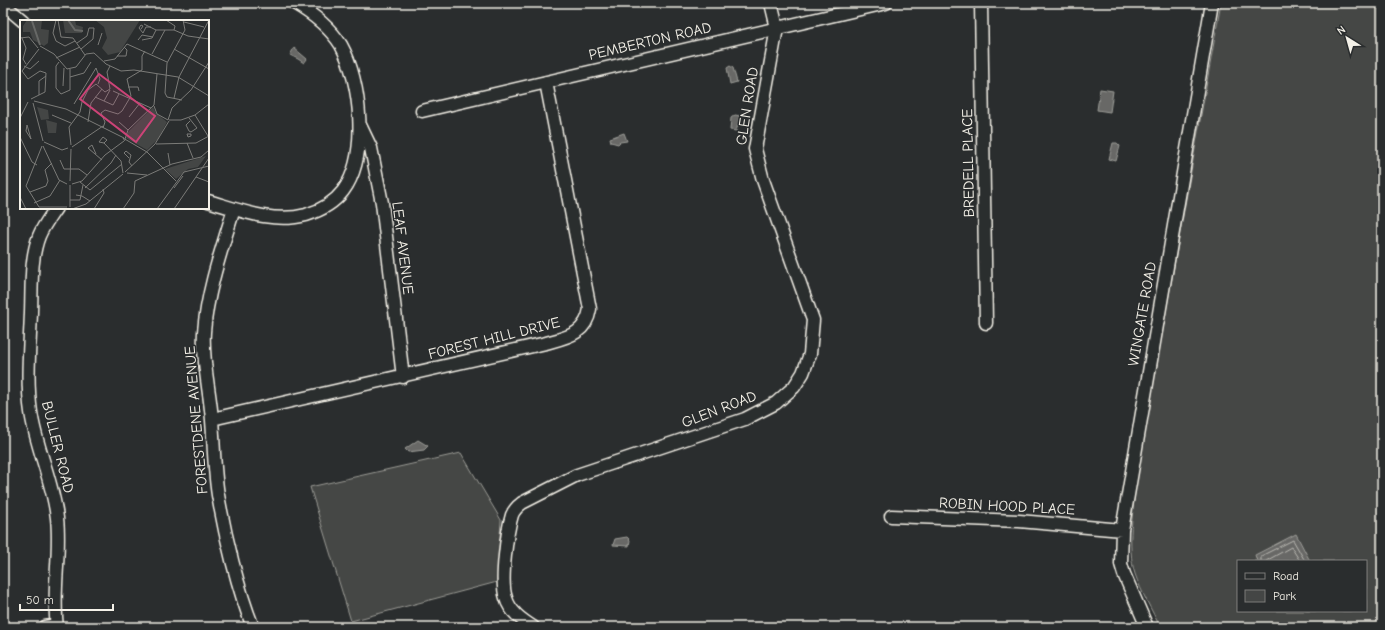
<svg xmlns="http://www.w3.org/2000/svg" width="1385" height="630" viewBox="0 0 1385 630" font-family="'Comic Neue',sans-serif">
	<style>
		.green { fill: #444645; stroke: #9c9c96; fill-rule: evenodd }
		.water { fill: #676866; stroke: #9f9f9a }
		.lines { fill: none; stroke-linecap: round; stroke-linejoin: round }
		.shore { stroke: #bcbab4; stroke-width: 1 }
		.minor-casing { stroke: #f4f1e8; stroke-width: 15 }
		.minor { stroke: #2a2d2e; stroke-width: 12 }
		.labels { text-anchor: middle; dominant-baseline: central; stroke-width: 3; stroke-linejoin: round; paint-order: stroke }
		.street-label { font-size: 15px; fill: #f4f1e8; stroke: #2a2d2e }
		.inset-river { fill: none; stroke: #676866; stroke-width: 2 }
		.inset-road { fill: none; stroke: #7b7b78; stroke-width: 1 }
		.view { fill: #cc4377; fill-opacity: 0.15; stroke: #cc4377; stroke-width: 2 }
		.inset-edge { fill: none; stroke: #f4f1e8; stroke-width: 2 }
	</style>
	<rect width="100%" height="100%" fill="#2a2d2e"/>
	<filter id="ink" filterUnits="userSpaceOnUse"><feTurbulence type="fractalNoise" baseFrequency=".025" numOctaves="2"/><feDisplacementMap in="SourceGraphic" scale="8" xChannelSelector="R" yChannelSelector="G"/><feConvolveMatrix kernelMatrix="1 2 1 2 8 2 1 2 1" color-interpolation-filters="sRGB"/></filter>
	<g filter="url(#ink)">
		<path class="green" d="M 1221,3 L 1382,3 L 1382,627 L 1160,627 C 1152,610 1141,592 1135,574 C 1126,547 1134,508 1136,480 ZM 1238,561 L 1366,561 L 1366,611 L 1238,611 Z
			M 461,453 L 501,520 L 497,582 L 351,621 L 310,487 Z"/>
		<path class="water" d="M 294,48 L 307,59 L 304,63 L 298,59 L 290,55 Z
			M 730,66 L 733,68 L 737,82 L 730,84 L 727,68 Z
			M 1100,89 L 1113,91 L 1110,112 L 1097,110 Z
			M 735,115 L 741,116 L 736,131 L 730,130 L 731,118 Z
			M 624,133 L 627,141 L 620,142 L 618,144 L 611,142 L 610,138 Z
			M 1113,143 L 1117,143 L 1120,146 L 1116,161 L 1109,159 Z
			M 418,440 L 428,446 L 424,450 L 408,452 L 405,449 Z
			M 1296,534 L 1310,561 L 1257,561 L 1255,555 Z
			M 627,537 L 630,540 L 629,546 L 613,545 L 615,539 Z"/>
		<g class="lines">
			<path class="shore" d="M 1261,561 L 1261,556 L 1293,540 L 1305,561
				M 1266,561 L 1291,547 L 1300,561"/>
			<defs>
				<path id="minor" d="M 981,3 L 986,323
					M 3,4 L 23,21
					M 422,111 L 886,3
					M 360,125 L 371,148 L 382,203 L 403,377
					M 208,201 C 239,210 273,224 306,215 C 319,211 334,203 343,191 C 369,156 361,81 341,45 C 329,26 313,14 294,3
					M 56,208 C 50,217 43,226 39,236 C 30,259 32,288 31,312 C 30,345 26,379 31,412 C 36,448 53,481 57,518 C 61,554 52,591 57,627
					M 234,209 C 222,248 207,291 204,332 C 202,362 210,391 212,420 C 214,445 214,470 218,495 C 225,535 238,590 253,627
					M 212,419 L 546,343 C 568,337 586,334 590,309 L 546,82
					M 891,516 L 1019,521 L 1122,530
					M 45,627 L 57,625
					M 533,627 C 522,620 510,612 506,598 C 500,582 507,531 512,515 C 514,510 518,506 522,503 L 577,475 L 745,419 L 776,403 L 786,394 L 794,387 L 803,373 L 810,354 L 813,320 L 763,180 L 755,149 L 777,28 L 771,3
					M 1147,627 L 1124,574 L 1121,564 L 1122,530 L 1212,3"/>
			</defs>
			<use href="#minor" class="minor-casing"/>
			<use href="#minor" class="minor"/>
		</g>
	</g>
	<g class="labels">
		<g class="street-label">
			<text transform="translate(650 41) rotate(-13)">PEMBERTON ROAD</text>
			<text transform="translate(747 106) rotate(-81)">GLEN ROAD</text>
			<text transform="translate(968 163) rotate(-91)">BREDELL PLACE</text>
			<text transform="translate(403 248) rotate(83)">LEAF AVENUE</text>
			<text transform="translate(1142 314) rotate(-80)">WINGATE ROAD</text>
			<text transform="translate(494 338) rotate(-14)">FOREST HILL DRIVE</text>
			<text transform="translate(719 409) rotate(-21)">GLEN ROAD</text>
			<text transform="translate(196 420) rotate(-95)">FORESTDENE AVENUE</text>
			<text transform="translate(58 447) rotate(76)">BULLER ROAD</text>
			<text transform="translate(1007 506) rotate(3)">ROBIN HOOD PLACE</text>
		</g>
	</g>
	<g transform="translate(20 20)">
		<rect width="189" height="189" fill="#2a2d2e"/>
		<path d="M 7,0 L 22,0 L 21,9 L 29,10 L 28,23 L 24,26 L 13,20 L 10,12 L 3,12 L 3,6 ZM 43,0 L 55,0 L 56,5 L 63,7 L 62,13 L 45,13 ZM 75,0 L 120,0 L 100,32 L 88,35 L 82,28 L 87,18 L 84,7 ZM 17,87 L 28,90 L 29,99 L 21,100 ZM 133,87 L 136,93 L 147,102 L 138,119 L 127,130 L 106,118 L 108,112 ZM 26,100 L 37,103 L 36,113 L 28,113 ZM 186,136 L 178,147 L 168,149 L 156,159 L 145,149 Z" fill="#444645"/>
		<path class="inset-river" d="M 48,0 L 55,10 L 63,11M 12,1 L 20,25"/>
		<path class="inset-road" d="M 36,0 L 33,13 L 36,21 L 45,26 L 55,21M 38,0 L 41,17 L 53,18 L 65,35M 146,0 L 155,6 L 154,10M 164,2 L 184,7M 124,4 L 136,10M 121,9 L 123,6 L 121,5 L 119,8 L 123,13 L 126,7 L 131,7M 136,10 L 154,10 L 168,16 L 189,19M 0,18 L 9,17 L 18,28M 2,18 L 6,28 L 3,39 L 6,44M 118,20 L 122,15 L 133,17M 122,20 L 132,18 L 136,10M 57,23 L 67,16 L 69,8 L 74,8 L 73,19 L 61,29M 78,25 L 82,13M 20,26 L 34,34 L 47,49 L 56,47 L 66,34 L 74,33 L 86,44 L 101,51 L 114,50 L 158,57 L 189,76M 154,29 L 189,49M 132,34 L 145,10M 97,36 L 106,36 L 107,30 L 104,27M 36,38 L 60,27M 84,41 L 95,39 L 107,24 L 147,42M 39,42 L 36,46 L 36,68 L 41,74 L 50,70 L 50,49M 4,46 L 10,49 L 19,41M 50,57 L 64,53 L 71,42M 43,66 L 44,48M 108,67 L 118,67 L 119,71M 93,71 L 131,88M 19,75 L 19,61 L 26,56M 75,77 L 93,85 L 99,74M 154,78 L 159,57 L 189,0M 11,79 L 25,72 L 26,53 L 20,51 L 8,59 L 2,51 L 19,29M 162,80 L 147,77 L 145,73 L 147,43 L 165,10 L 163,0M 14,81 L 46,89 L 104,118M 84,81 L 90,70M 13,83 L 23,121M 54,84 L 76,48 L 80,59 L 78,64M 134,86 L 137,94 L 148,100M 32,95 L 51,103M 175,95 L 188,116M 109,97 L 120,83M 0,98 L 8,82M 169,98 L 177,108 L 171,112 L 169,111 L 166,105 L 170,101M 148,100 L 152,88 L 171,70 L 189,42M 149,100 L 161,100 L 175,95 L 189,84M 68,102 L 71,83 L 82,69M 99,102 L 108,110M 7,105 L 6,111 L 11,119M 7,105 L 11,119M 83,108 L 85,102 L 81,93 L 85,90 L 98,94 L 102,91 L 111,76 L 107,59 L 122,50 L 122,36 L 125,31M 167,114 L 171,114 L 171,116 L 168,117 ZM 0,117 L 12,142 L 17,145M 105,119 L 108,110 L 134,85 L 137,54M 105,121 L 103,118 L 127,132 L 156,161M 24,122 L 42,130 L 48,128M 84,123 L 87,120 L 83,117 L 79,122 L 84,123 L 101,141 L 103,153M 167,123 L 173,138M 136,124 L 176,123 L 189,116M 51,125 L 49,107 L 60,92 L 62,82 L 68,70 L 76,64 L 85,72 L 90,69 L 87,52 L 90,46M 22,126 L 6,166 L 19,187 L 47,187M 23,126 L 39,160 L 47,164M 52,127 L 83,106M 148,133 L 150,145M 76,134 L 72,125 L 68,128 L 82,140M 109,138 L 104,133 L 106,131 L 111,135 L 109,142 L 112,146M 40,140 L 44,149 L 59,149 L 67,155M 105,152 L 135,124 L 149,101M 107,153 L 127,155M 176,157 L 189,162M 50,161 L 51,129M 60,162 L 70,170 L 102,144M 52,164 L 62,161 L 85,135 L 104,121M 50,165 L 50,187M 65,168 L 91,143 L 96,135M 154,168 L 163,156M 10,172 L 26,166 L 28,161 L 25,150 L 32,143M 56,175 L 62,176 L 70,181M 0,177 L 6,189M 50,180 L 60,180 L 63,165M 14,183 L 30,176 L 40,160M 52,189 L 66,184 L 103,154M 74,189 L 84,173 L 83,169M 103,189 L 114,173 L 115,161 L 152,144 L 181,137 L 189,130M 137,189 L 164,152 L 189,146M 154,189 L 189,138"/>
		<path class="view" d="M 79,54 L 135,96 L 116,122 L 60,79 Z"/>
		<rect width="189" height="189" class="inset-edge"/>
	</g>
	<rect width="1385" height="630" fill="none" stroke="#2a2d2e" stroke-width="16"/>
	<rect x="8" y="8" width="1369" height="614" fill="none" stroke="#f4f1e8" stroke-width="1.5" filter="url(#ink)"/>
	<rect x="1237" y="560" width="130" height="52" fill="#2a2d2e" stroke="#7b7b78"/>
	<rect x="1245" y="573" width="20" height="6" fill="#2a2d2e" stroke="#7b7b78"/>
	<text x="1273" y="580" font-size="12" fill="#f4f1e8">Road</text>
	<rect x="1245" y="590" width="20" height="12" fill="#444645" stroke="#7b7b78"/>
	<text x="1273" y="600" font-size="12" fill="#f4f1e8">Park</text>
	<g transform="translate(1347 38) rotate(323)" stroke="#2a2d2e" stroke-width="3" paint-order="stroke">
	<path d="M0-3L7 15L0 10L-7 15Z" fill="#f4f1e8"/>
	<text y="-6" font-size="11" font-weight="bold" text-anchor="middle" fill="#f4f1e8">N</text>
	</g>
	<path d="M20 604v6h93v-6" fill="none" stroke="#f4f1e8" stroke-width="2"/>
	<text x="26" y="604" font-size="12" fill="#f4f1e8" stroke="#2a2d2e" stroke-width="3" paint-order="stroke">50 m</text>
</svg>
